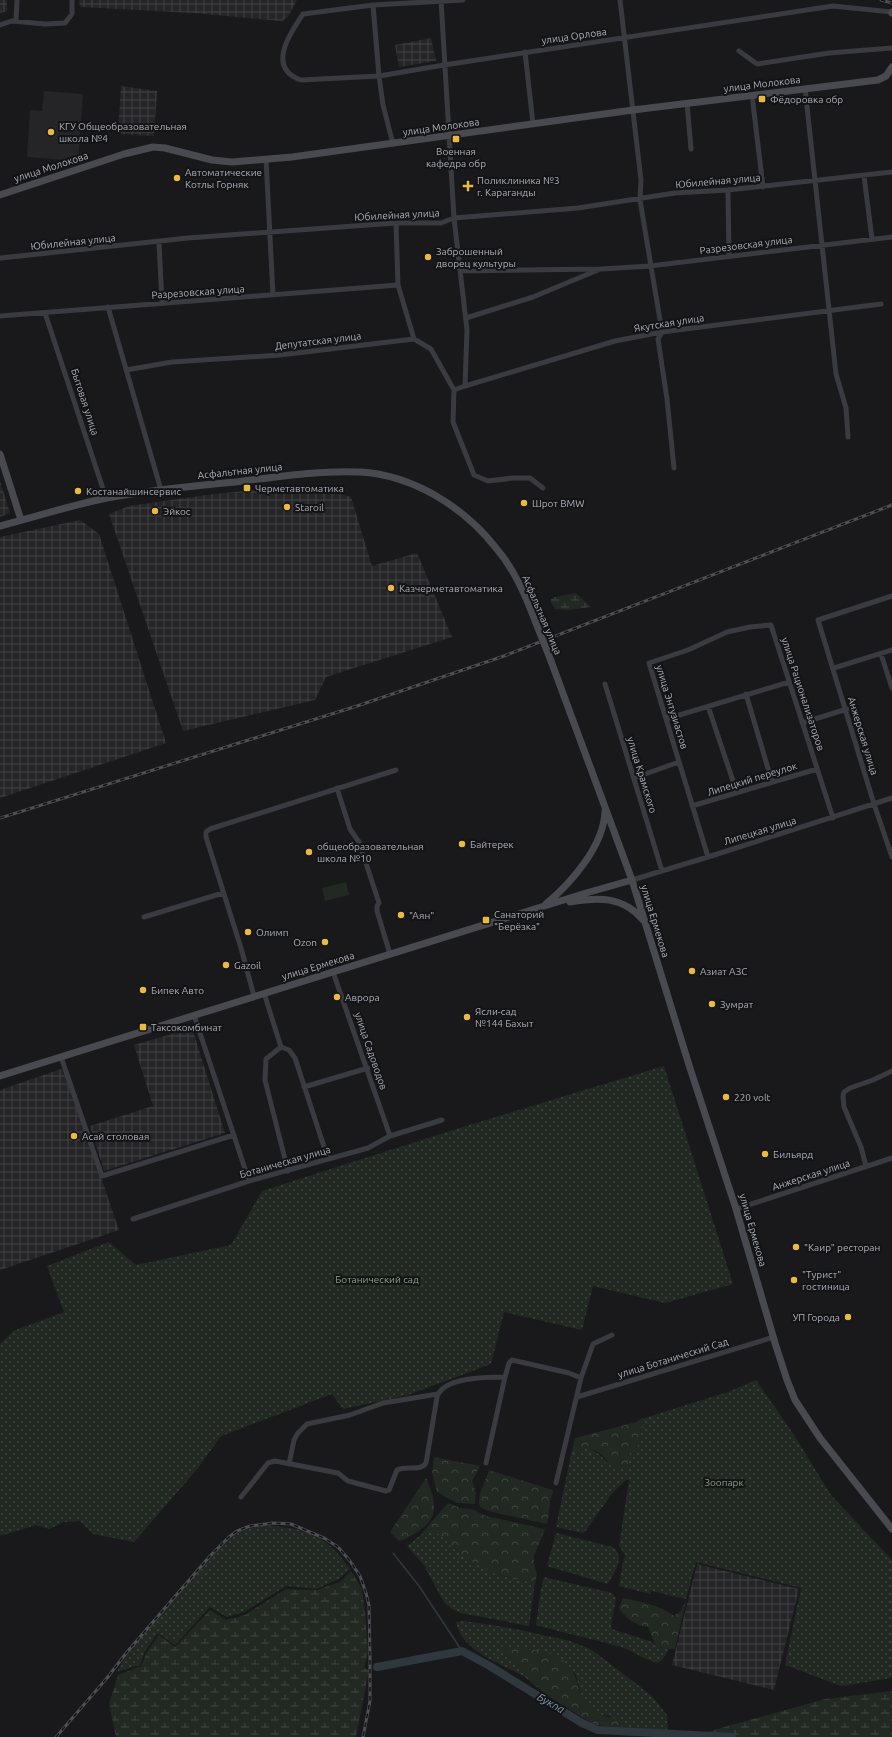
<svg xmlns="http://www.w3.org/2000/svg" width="892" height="1737" viewBox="0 0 892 1737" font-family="Ubuntu,sans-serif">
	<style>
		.built { fill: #252528 }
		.industrial { fill: url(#industrial-grid) }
		.grass { fill: url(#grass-dots) }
		.forest { fill: url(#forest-crowns) }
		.wetland { fill: url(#wetland-marsh) }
		.pitch { fill: #212922 }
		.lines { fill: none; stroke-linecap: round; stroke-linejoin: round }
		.stream { stroke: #2f373f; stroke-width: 1.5 }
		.river { stroke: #2f373f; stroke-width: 8 }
		.street { stroke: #3a3b40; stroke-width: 5 }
		.secondary { stroke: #484a50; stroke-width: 7 }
		.rail-casing { stroke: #4d4f55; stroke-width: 3 }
		.rail { stroke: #141416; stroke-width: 1.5; stroke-dasharray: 4.5; stroke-linecap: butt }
		.secondary-bridge { stroke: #484a50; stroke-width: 7 }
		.poi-dot { fill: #e8b944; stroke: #141416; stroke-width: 1.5 }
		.labels { text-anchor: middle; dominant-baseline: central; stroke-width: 4; stroke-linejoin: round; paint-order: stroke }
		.street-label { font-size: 10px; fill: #acb0ba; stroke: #141416 }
		.poi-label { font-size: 10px; fill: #acb0ba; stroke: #141416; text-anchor: start }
		.park-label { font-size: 10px; fill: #84a488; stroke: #141416 }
		.water-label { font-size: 11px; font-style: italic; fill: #869bb3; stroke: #141416 }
	</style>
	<defs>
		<pattern id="industrial-grid" width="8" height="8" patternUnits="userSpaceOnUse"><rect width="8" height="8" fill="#252528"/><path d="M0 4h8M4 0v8" fill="none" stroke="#424245"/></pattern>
		<pattern id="grass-dots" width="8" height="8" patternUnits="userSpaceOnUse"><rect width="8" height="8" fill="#212922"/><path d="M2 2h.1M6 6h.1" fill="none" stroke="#3f4640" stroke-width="1.8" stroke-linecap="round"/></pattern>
		<pattern id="forest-crowns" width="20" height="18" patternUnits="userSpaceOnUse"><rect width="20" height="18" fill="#212922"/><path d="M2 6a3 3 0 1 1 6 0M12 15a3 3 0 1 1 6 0" fill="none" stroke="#3f4640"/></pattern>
		<pattern id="wetland-marsh" width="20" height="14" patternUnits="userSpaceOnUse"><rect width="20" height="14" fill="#212922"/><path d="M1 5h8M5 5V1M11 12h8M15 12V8" fill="none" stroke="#3f4640"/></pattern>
	</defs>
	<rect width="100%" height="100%" fill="#19191b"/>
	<path class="built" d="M 44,91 L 83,94 L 78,161 L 27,157 L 30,110 L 42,111 Z"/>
	<path class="industrial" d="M 0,0 L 7,0 L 7,11 L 0,13 Z
		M 79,0 L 297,0 L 288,17 L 282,21 L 194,13 L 80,7 Z
		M 431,38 L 436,61 L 399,67 L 395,45 Z
		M 121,86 L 157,91 L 154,136 L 118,134 Z
		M 0,481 L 10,513 L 0,517 Z
		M 310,485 L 351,497 L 372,566 L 417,553 L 452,637 L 326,677 L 315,700 L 183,731 L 109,514 L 129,506 L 214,494 Z
		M 80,520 L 99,534 L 166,743 L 0,798 L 0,537 Z
		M 192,1028 L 225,1133 L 104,1171 L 90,1126 L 153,1106 L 134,1045 Z
		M 64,1068 L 119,1230 L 0,1270 L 0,1090 Z
		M 697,1564 L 799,1589 L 774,1690 L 672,1665 Z"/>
	<path class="grass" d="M 664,1066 L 733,1284 L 665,1303 L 593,1286 L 582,1330 L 504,1312 L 491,1364 L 408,1395 L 343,1409 L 332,1394 L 221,1436 L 198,1468 L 134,1542 L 93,1534 L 80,1521 L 64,1522 L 49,1529 L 36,1525 L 0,1536 L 0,1344 L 13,1331 L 64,1312 L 47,1266 L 109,1242 L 136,1265 L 231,1245 L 262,1191 L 453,1130 Z
		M 756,1380 L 794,1435 L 831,1495 L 892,1560 L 892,1678 L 841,1686 L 785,1665 L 801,1588 L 696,1562 L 686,1599 L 651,1591 L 650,1594 L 619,1586 L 623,1562 L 625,1555 L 619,1546 L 629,1480 L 626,1480 L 613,1492 L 584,1533 L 556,1527 L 571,1455 C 584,1443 598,1450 607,1463 L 631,1450 L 634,1450 L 638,1420 L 728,1392 Z
		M 261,1525 C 304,1528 324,1532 350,1569 L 339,1579 L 316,1589 L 286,1586 L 244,1612 L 227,1617 L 210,1607 L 175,1645 L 158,1633 L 145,1651 L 140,1665 L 117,1672 L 127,1653 L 217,1550 C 233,1535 239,1530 261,1525 Z
		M 426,1531 L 433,1531 L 442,1536 L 453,1548 L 496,1574 L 535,1583 L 529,1626 L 461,1613 L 450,1608 L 444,1602 L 423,1564 L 407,1546 Z
		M 556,1533 L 613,1547 C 626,1558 614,1572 608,1584 L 547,1566 Z
		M 544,1577 L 612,1593 L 616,1598 L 611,1626 L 612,1629 L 652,1642 C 657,1647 662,1648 669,1649 L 663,1659 L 658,1663 C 644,1660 634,1651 621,1647 C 593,1639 564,1633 536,1625 L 541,1588 Z
		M 464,1621 L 511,1628 L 570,1641 L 592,1650 L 652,1696 L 667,1715 L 668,1732 L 617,1727 L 624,1726 L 609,1716 L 596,1714 L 584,1704 L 575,1673 L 548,1654 L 503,1646 L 499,1651 L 518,1663 L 525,1677 C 501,1663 463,1653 456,1622 Z"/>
	<path class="forest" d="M 644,1420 L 637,1451 L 631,1450 L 627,1467 L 619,1470 C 610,1467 609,1463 603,1456 C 594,1447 580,1447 571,1455 L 575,1438 Z
		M 434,1457 L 480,1466 L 472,1481 L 476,1493 L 475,1504 L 457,1503 L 437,1492 L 432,1473 Z
		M 489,1470 L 552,1490 L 553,1492 C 548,1503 550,1513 547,1524 L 488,1511 L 480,1507 C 476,1495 486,1482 489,1470 Z
		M 426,1478 C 435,1499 441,1516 419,1531 C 413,1535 406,1539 399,1541 L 390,1532 Z
		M 448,1503 L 460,1508 L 472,1509 L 486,1516 L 545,1529 L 534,1556 L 534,1564 L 537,1574 L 535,1583 L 496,1574 L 476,1564 L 453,1548 L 442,1536 L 433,1531 L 426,1531 L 421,1534 Z
		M 623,1598 C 641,1602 660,1605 674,1616 L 681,1611 L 686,1601 L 675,1649 C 652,1650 656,1644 648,1627 C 635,1625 626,1619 619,1608 Z
		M 503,1646 C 521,1649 547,1649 562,1660 C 584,1676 573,1699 595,1713 C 599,1716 615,1718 622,1720 L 624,1726 L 617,1727 L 596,1725 L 585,1719 L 548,1696 L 525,1677 L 518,1663 L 499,1651 Z"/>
	<path class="wetland" d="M 576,593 L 591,607 L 568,610 L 555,609 L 551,603 L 551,599 L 555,597 Z
		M 351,1571 L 362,1589 L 365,1612 L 368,1652 L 364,1668 L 369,1670 L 356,1737 L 116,1737 L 109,1704 L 118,1675 L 141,1666 L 147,1652 L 159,1635 L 175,1647 L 210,1610 L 226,1620 L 245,1615 L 286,1589 L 317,1590 L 340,1582 Z
		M 892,1691 L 892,1737 L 689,1737 L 825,1699 Z"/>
	<path class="pitch" d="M 346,882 L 349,895 L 325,901 L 322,888 Z"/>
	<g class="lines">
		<path class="stream" d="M 393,1553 L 419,1586 L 462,1651"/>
		<path class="river" d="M 377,1667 L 462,1651 L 488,1665 L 582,1723 L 598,1730 L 732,1737"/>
		<path class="street" d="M 441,0 L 454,218 L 467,330 L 465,386 L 454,390
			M 463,0 L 373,5 L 303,14 C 290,33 266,68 301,80 L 379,76 L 444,65 L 833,6 L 892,12
			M 620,0 L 641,180 L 640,200 L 662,332 L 658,339 L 667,399 L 674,468
			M 373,5 L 379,76 L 383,105 L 393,144
			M 16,21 L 17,0
			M 0,25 L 12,21 L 45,24 L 65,23 L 72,14 L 72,0
			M 739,51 L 757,64 L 829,53 L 892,48
			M 525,52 L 533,124
			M 805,88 L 836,374 L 846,408 L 848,437
			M 752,95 L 763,187
			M 687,103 L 691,149
			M 266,159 L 273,295
			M 864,176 L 872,239
			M 728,190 L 729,256
			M 396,223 L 398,285 L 414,339
			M 159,242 L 162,303
			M 1,258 L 188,238 L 396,223 L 441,223 L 454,218 L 578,208 L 675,193 L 728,190 L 892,172
			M 460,271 L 601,269 L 650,266 L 892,237
			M 108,307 L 161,490
			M 45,313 L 106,498
			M 0,316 L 398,285
			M 466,318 L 533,297 L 598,270
			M 126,370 L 172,362 L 280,355 L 414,339 L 431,349 L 454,390 L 453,422 L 474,475 L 488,481 L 513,478 L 530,478 L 543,488
			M 465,386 L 615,341 L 662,332 L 881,304
			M 892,596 L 818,620 L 874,804 L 892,857
			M 881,654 L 892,688
			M 834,668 L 892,650
			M 605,684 L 662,871
			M 746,694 L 772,782
			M 708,706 L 737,793
			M 666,719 L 789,682
			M 802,723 L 847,709
			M 634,778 L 679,762
			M 337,788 L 350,829 L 359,842 L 379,903 L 377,906 L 377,911 L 390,954
			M 692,806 L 817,769
			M 708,857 L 649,663 L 688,650 L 727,632 L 750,627 L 771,625 L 833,818
			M 632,880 L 708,857 L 892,798
			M 144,917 L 223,893
			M 333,972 L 390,1136
			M 264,993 L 281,1047 L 266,1059 L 265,1080 L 288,1171
			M 254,996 L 241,948 L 206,837 L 206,832 L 210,829 L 396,770
			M 194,1015 L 249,1181
			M 281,1047 L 289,1050 L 295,1058 L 328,1159
			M 61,1057 L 102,1176 L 234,1135
			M 304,1087 L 368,1068
			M 866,1166 L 861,1147 L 844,1107 L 843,1096 L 844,1092 L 850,1088 L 873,1080 L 892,1071
			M 736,1209 L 892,1158
			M 133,1219 L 249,1181 L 368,1148 L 390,1136 L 442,1120
			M 577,1397 L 774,1337
			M 486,1463 L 505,1377
			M 289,1464 L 294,1440 L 298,1433 L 307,1424 L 350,1415 L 383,1403 L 438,1394
			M 556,1483 L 581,1378 L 593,1344 L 612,1335
			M 241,1497 L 268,1463 L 275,1461 L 338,1473 L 348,1481 L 386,1491 L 389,1490 L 397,1470 C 406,1465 420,1472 426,1463 L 437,1397 C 443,1377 487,1377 505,1377 L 509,1363 L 512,1360 L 569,1373 L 581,1378"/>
		<path class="secondary" d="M 892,12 L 892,13
			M 0,195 L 124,154 L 153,147 L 165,148 L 212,160 L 232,162 L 292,157 L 633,110 L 878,80 L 886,76 L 892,67
			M 0,454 L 21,520
			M 0,526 C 35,517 72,505 107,498 C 149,490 192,486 235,482 C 276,477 319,470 360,472 C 413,475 464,507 496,548 C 515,570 526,597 536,623
			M 551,661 L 632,880 L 689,1065 L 736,1209 L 775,1343 L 787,1380 L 795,1400 L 820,1438 L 892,1529
			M 570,902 C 598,897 623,896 643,920
			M 546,904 C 571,883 604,846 605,811
			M 0,1076 L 586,893 L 632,880"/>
		<defs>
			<path id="rail" d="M 881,0 L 892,3
				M 0,818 L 357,706 L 504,656 L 892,505
				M 56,1737 L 107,1678 L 127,1652 L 210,1556 L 229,1537 L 237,1531 L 250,1526 L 273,1523 L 291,1524 L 324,1538 L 338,1547 L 350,1561 L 360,1576 L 366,1593 L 369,1605 L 370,1657 L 370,1701 L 363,1737"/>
		</defs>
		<use href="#rail" class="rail-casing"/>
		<use href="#rail" class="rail"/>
		<path class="secondary-bridge" d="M 536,623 L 551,661"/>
	</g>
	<g class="poi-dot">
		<rect x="758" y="95" width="8" height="8" rx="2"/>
		<circle cx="51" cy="132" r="4"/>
		<rect x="452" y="135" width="8" height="8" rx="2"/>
		<circle cx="177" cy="178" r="4"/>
		<path d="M466 180h4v4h4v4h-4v4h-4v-4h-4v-4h4z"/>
		<circle cx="428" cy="257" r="4"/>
		<rect x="243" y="484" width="8" height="8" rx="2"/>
		<circle cx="78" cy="491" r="4"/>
		<circle cx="524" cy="503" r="4"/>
		<circle cx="287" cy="507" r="4"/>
		<circle cx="155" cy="511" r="4"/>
		<circle cx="391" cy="588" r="4"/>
		<circle cx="462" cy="844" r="4"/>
		<circle cx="309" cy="852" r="4"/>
		<circle cx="401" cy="915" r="4"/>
		<rect x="482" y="916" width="8" height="8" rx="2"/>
		<circle cx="248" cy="932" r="4"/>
		<circle cx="325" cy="942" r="4"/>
		<circle cx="226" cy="965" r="4"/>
		<circle cx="692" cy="971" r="4"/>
		<circle cx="143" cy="990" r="4"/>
		<circle cx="337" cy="997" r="4"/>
		<circle cx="712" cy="1004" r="4"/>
		<circle cx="467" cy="1017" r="4"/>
		<rect x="139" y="1023" width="8" height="8" rx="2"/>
		<circle cx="726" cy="1097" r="4"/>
		<circle cx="74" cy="1136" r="4"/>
		<circle cx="765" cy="1154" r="4"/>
		<circle cx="796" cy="1247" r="4"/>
		<circle cx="794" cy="1280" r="4"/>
		<circle cx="848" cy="1317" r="4"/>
	</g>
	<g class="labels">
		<g class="street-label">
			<text transform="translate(574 36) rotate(-8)">улица Орлова</text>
			<text transform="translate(762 84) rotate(-7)">улица Молокова</text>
			<text transform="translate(441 127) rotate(-8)">улица Молокова</text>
			<text transform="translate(51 167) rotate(-18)">улица Молокова</text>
			<text transform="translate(718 181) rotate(-5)">Юбилейная улица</text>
			<text transform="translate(397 215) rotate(-3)">Юбилейная улица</text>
			<text transform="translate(73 242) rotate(-6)">Юбилейная улица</text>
			<text transform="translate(746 245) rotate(-7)">Разрезовская улица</text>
			<text transform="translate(198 292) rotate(-4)">Разрезовская улица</text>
			<text transform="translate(669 323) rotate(-9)">Якутская улица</text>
			<text transform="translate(318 341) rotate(-7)">Депутатская улица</text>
			<text transform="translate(85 402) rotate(72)">Бытовая улица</text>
			<text transform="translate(240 471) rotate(-6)">Асфальтная улица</text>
			<text transform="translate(542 615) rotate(67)">Асфальтная улица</text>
			<text transform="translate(803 694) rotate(72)">улица Рационализаторов</text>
			<text transform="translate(672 707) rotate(73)">улица Энтузиастов</text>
			<text transform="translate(863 736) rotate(73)">Анжерская улица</text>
			<text transform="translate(642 775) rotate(73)">улица Крамского</text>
			<text transform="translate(752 779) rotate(-17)">Липецкий переулок</text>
			<text transform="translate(760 831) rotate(-17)">Липецкая улица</text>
			<text transform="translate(655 921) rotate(73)">улица Ермекова</text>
			<text transform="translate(318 966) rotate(-17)">улица Ермекова</text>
			<text transform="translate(371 1051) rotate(71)">улица Садоводов</text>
			<text transform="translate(285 1162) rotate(-16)">Ботаническая улица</text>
			<text transform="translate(811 1175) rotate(-18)">Анжерская улица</text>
			<text transform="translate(753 1230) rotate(74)">улица Ермекова</text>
			<text transform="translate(673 1358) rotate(-17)">улица Ботанический Сад</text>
		</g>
		<g class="poi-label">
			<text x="770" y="99">Фёдоровка обр</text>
			<text x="59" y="126">КГУ Общеобразовательная<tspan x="59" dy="12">школа №4</tspan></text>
			<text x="456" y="151" text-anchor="middle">Военная<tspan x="456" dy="12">кафедра обр</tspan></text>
			<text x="185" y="172">Автоматические<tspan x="185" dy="12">Котлы Горняк</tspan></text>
			<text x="477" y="180">Поликлиника №3<tspan x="477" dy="12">г. Караганды</tspan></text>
			<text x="436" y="251">Заброшенный<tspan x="436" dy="12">дворец культуры</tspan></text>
			<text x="255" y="488">Черметавтоматика</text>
			<text x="86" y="491">Костанайшинсервис</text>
			<text x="532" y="503">Шрот BMW</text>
			<text x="295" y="507">Staroil</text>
			<text x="163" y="511">Эйкос</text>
			<text x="399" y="588">Казчерметавтоматика</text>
			<text x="470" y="844">Байтерек</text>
			<text x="317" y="846">общеобразовательная<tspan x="317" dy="12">школа №10</tspan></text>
			<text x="494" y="914">Санаторий<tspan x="494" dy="12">"Берёзка"</tspan></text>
			<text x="409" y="915">"Аян"</text>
			<text x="256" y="932">Олимп</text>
			<text x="317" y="942" text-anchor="end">Ozon</text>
			<text x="234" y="965">Gazoil</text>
			<text x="700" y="971">Азиат АЗС</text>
			<text x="151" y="990">Бипек Авто</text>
			<text x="345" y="997">Аврора</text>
			<text x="720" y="1004">Зумрат</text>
			<text x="475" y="1011">Ясли-сад<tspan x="475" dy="12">№144 Бахыт</tspan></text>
			<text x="151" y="1027">Таксокомбинат</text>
			<text x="734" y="1097">220 volt</text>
			<text x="82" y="1136">Асай столовая</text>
			<text x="773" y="1154">Бильярд</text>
			<text x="804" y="1247">"Каир" ресторан</text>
			<text x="802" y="1274">"Турист"<tspan x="802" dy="12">гостиница</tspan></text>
			<text x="840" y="1317" text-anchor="end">УП Города</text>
		</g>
		<g class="park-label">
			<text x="377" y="1279">Ботанический сад</text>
			<text x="724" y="1482">Зоопарк</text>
		</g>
		<g class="water-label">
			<text transform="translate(551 1703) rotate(30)">Букпа</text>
		</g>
	</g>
</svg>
